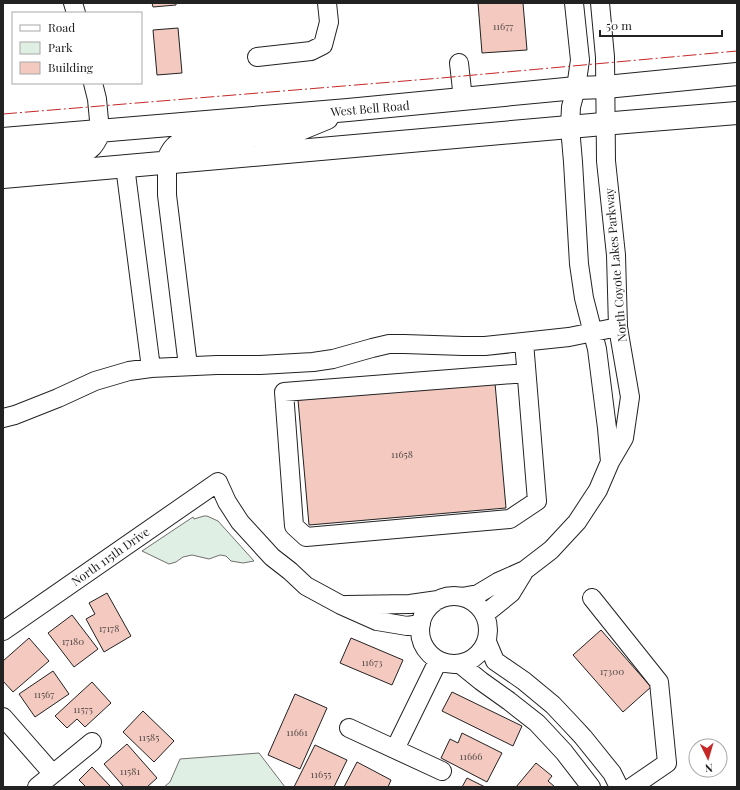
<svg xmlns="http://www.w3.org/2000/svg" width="740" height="790" viewBox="0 0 740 790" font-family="'Playfair Display',serif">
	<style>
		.green { fill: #e0efe3; stroke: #6f6f6f }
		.building { fill: #f3c9c0; stroke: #222 }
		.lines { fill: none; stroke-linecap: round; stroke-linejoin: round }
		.minor-casing { stroke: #222; stroke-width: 20 }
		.major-casing { stroke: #222; stroke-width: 24 }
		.minor { stroke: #fff; stroke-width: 18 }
		.major { stroke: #fff; stroke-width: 22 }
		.power { stroke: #c62828; stroke-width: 1; stroke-dasharray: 14 3 2 3; stroke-linecap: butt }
		.labels { text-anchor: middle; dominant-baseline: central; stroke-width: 3; stroke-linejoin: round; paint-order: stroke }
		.number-label { font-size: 10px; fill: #564c4a }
		.street-label { font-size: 12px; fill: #222; stroke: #fff }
	</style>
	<rect width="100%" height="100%" fill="#fff"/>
	<path class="green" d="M 204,516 L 207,516 L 218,521 L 254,561 L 243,563 L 231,561 L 226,556 L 220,555 L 209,559 L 192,555 L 183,557 L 176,562 L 169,564 L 142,551 L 193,517 L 194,519 Z
		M 259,753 L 285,787 L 164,787 L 170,782 L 180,759 Z"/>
	<path class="building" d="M 152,3 L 176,3 L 176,5 L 153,7 Z
		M 478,3 L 523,3 L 527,50 L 482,53 Z
		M 178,28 L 182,73 L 157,75 L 153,30 Z
		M 495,383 L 506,508 L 309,525 L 298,400 Z
		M 107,593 L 131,636 L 104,652 L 86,619 L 95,614 L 89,603 Z
		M 72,615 L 98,649 L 74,667 L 48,633 Z
		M 601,630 L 651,687 L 623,712 L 573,655 Z
		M 29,638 L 49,661 L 13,692 L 3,681 L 3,661 Z
		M 351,638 L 403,660 L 392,685 L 340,663 Z
		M 53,671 L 69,694 L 35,717 L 19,694 Z
		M 92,682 L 111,703 L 85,727 L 77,719 L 67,728 L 55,716 Z
		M 452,692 L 522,726 L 513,746 L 442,711 Z
		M 295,694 L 327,708 L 300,769 L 268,755 Z
		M 143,711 L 174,741 L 154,762 L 123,732 Z
		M 462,733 L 502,753 L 487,782 L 441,758 L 450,739 L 458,743 Z
		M 127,744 L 157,778 L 147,787 L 124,787 L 104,764 Z
		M 315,745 L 347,760 L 334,787 L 294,787 Z
		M 357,762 L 391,780 L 388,787 L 344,787 Z
		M 536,763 L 552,776 L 548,781 L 555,787 L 516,787 Z
		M 92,767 L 111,787 L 84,787 L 85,786 L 79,780 Z
		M 467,778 L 485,787 L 462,787 Z"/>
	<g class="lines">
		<defs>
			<path id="minor" d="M 73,3 L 76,13
				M 574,3 L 580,60 L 576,88 L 571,107 L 570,127 L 573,162 L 579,264 L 584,298 L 597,349 L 607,428 L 610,462
				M 257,57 L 311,51 L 323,45 L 329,22 L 327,3
				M 459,63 L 463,99
				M 93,83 L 97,99 L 100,131
				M 167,162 L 167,195 L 188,366
				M 125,166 L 151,368
				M 524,342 L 537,501 L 510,519 L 306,537 L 294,526 L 284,392 L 526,373
				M 3,418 L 15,415 L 58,398 L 95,381 L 129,371 L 151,368 L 217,365 L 260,365 L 313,362 L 333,359 L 372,348 L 389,344 L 404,344 L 463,346 L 485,346 L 569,337 L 618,327
				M420 630a34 34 0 1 1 68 0a34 34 0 1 1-68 0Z
				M 462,597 L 478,594 L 498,582 L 525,570 L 551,550 L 577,522 L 598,490 L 610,462 L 624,438 L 630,397 L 621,345 L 618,327 L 616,255 L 606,161 L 605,57 L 600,3
				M 592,598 L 659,682 L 667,763 L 632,787
				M 346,605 L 410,604 L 438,600
				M 485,614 L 511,593 L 525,570
				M 3,631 L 218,482 L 227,502 L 240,522 L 272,557 L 290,571 L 306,586 L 341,605 L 377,621 L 407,626 L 421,624
				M 487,642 L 495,661 L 524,681 L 553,705 L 570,723 L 583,737 L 612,773 L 619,787
				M 460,664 L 481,681 L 509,701 L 537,723 L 564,752 L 591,787
				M 3,717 L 53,774
				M 349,728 L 442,771
				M 395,749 L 438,661
				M 37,787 L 92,742"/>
			<path id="major" d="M 3,139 L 348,110 L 576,88 L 606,87 L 737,74
				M 3,161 L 76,154 C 91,149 93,145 100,131
				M 167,162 C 172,150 176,143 190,141 L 293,132 L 327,118
				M 3,177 L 626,122 L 737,113"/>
		</defs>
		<use href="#minor" class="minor-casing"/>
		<use href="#major" class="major-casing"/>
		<use href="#minor" class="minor"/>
		<use href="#major" class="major"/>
		<path class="power" d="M 3,114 L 441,78 L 737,51"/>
	</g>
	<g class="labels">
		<g class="number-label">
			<text x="503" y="26">11677</text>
			<text x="402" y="454">11658</text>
			<text x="109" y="628">17178</text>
			<text x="73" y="641">17180</text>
			<text x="372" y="662">11673</text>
			<text x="612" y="671">17300</text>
			<text x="44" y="694">11567</text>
			<text x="83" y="709">11575</text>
			<text x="297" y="732">11661</text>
			<text x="149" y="737">11585</text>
			<text x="471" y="756">11666</text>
			<text x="130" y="771">11581</text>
			<text x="321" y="774">11655</text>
		</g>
		<g class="street-label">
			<text transform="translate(370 108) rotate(-5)">West Bell Road</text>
			<text transform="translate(615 265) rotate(-95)">North Coyote Lakes Parkway</text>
			<text transform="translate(110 556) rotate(-35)">North 115th Drive</text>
		</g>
	</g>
	<rect width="740" height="790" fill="none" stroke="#222222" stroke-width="8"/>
	<rect x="12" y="12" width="130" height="72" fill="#ffffff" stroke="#a7a7a7"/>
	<rect x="20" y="25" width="20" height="6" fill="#ffffff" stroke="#a7a7a7"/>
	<text x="48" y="32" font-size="12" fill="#222222">Road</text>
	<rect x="20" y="42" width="20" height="12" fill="#e0efe3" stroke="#a7a7a7"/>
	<text x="48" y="52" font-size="12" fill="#222222">Park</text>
	<rect x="20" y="62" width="20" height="12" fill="#f3c9c0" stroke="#a7a7a7"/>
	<text x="48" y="72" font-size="12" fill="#222222">Building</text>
	<g transform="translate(708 758) rotate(175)"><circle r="19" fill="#ffffff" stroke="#a7a7a7"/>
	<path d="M0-3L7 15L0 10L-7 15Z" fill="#c62828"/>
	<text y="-6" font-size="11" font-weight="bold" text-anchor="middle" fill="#222222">N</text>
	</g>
	<path d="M600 30v6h122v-6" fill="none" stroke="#222222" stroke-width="2"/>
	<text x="606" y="30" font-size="12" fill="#222222" stroke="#ffffff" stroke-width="3" paint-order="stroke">50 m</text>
</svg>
